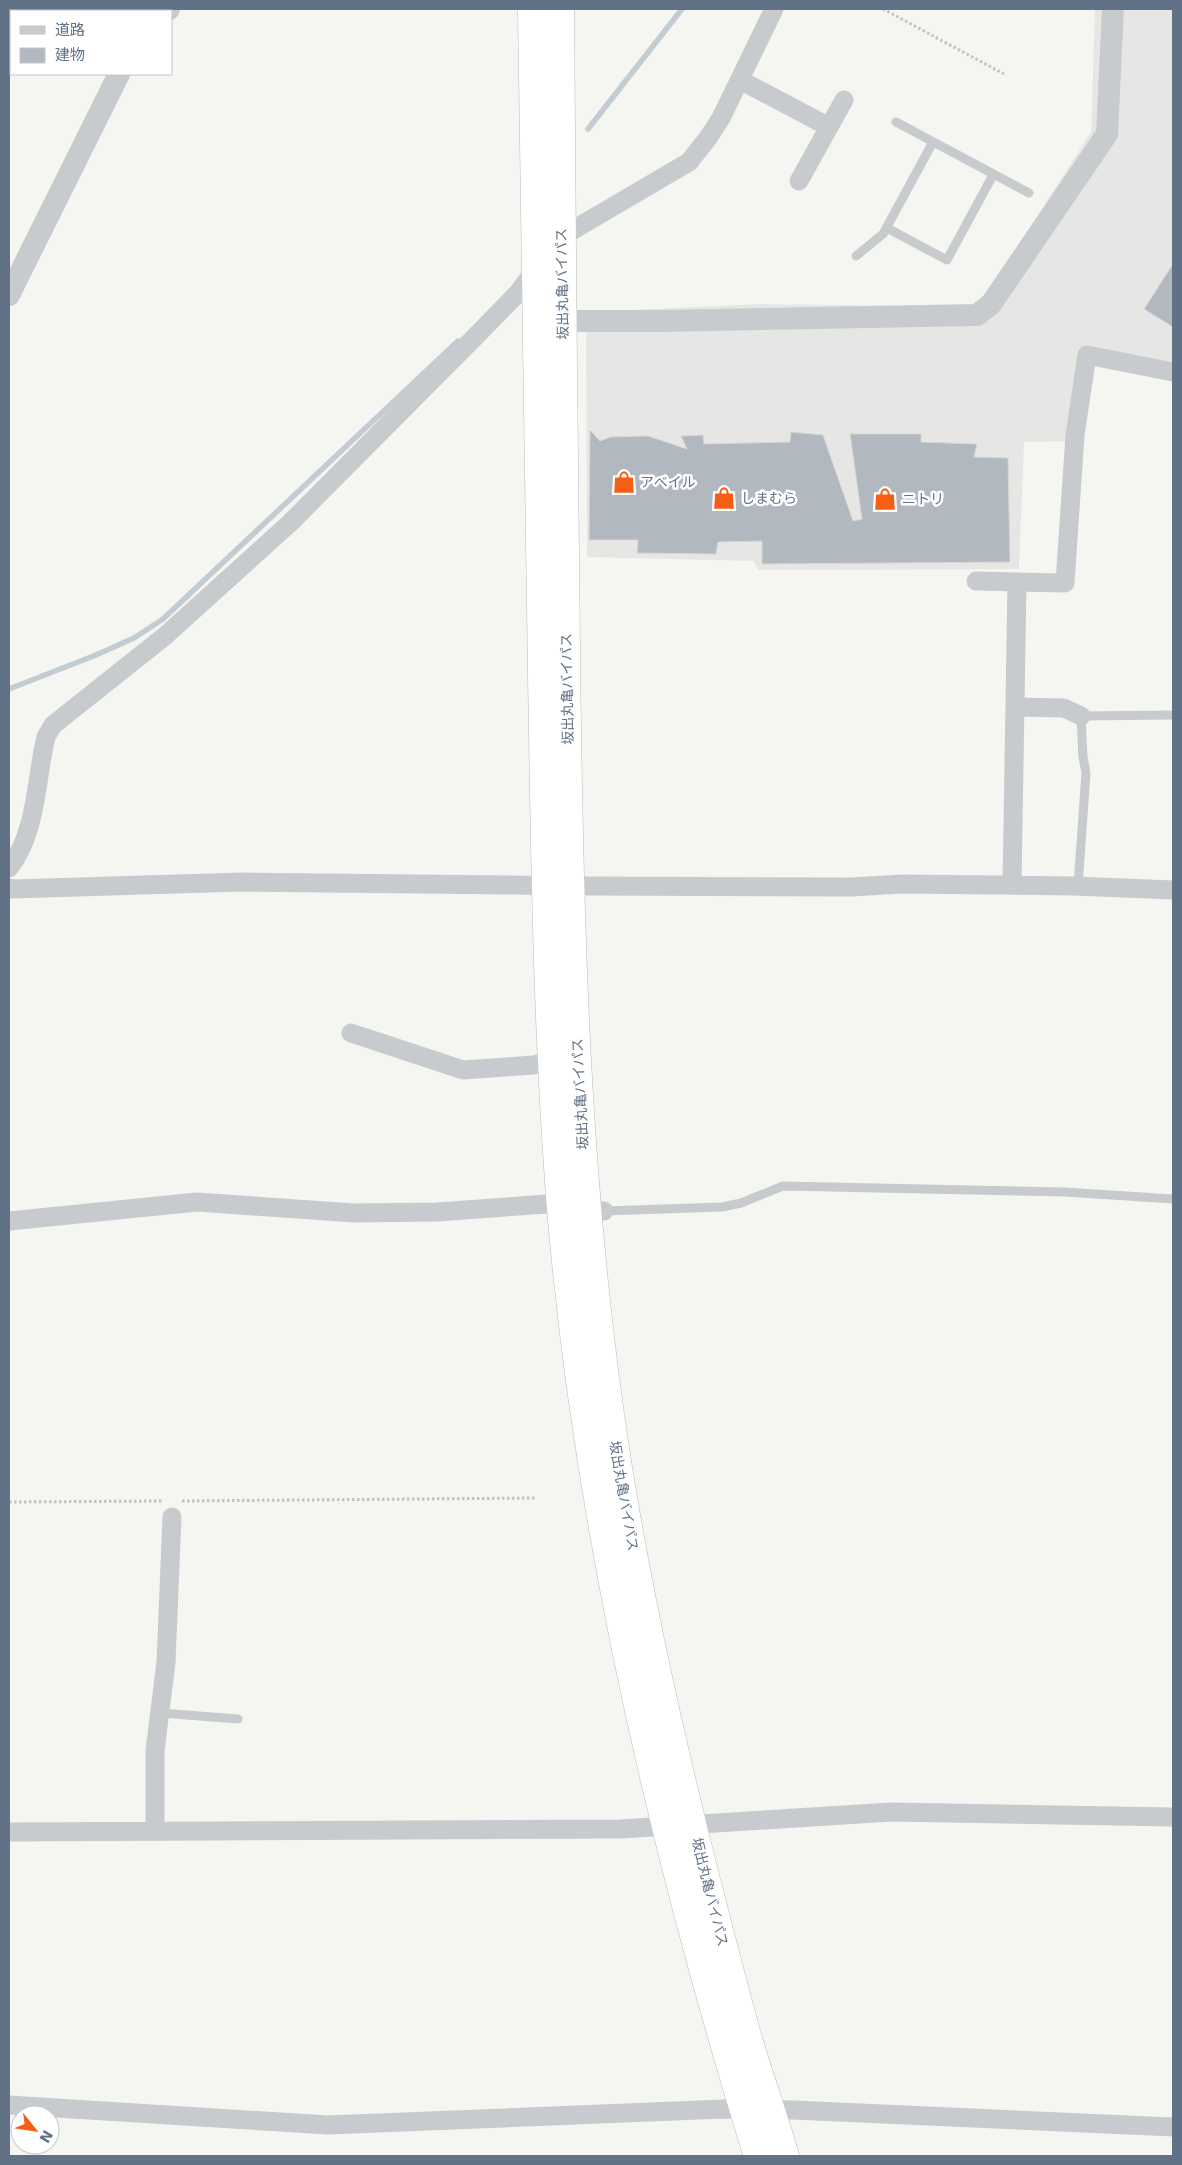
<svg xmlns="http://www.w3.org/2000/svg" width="1182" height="2165" viewBox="0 0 1182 2165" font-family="'DejaVu Sans','Noto Sans JP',sans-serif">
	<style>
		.built { fill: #e6e7e5 }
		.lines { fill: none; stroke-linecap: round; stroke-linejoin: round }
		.stream { stroke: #c2ccd2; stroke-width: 5.5 }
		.building { fill: #b2b8bf; stroke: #d7d7d4 }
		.trunk-casing { stroke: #b9bcbf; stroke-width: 29 }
		.path { stroke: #c0c2c4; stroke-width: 3; stroke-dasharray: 2.5 2.5; stroke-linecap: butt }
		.service { stroke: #c8cbce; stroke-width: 9 }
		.minor { stroke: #c8cbce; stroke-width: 19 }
		.tertiary { stroke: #c8cbce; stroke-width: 22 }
		.trunk { stroke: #fff; stroke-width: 28 }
		.labels { text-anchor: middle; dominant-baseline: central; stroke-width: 5; stroke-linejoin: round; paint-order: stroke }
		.street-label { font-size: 14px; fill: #627286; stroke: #fff }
		.poi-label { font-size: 14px; fill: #627286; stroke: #fff; text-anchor: start }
	</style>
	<rect width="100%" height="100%" fill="#f5f6f1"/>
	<path class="built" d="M 1095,9 L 1173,9 L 1173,366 L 1086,348 L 1069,441 L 1024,442 L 1019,569 L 758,570 L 754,561 L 587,557 L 586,312 L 761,304 L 971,307 L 983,301 L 1091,132 Z"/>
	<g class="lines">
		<path class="stream" d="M 588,129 L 682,9
			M 9,689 L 96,655 L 134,638 L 163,619 L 458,341"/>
	</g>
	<path class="building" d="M 1173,264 L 1173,327 L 1144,309 Z
		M 590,430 L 600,441 L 611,437 L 648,436 L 687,449 L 681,436 L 703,435 L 704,444 L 790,442 L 791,432 L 823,435 L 853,521 L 862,519 L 850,434 L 921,434 L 921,442 L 977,444 L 974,457 L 1008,458 L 1010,562 L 762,564 L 762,541 L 718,542 L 716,554 L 637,553 L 638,540 L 589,540 Z"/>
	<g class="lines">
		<defs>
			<path id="trunk" d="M 532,9 C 535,230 539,452 542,674 C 545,852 547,1030 561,1208 C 588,1527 663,1851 758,2156
				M 560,9 C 561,223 564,438 566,652 C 569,924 575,1199 618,1468 C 648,1654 694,1839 743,2021 C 755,2066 772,2111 785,2156"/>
		</defs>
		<use href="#trunk" class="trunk-casing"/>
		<path class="path" d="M 883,9 L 1004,74
			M 182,1501 L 536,1498
			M 9,1502 L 163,1501"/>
		<path class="service" d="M 896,122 L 1029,193
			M 887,228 L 947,260 L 993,175
			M 856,256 L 883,234 L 933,142
			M 1078,886 L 1086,773 L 1083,757 L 1081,716 L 1173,715
			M 604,1211 L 722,1207 L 741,1203 L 783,1186 L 1065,1192 L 1173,1199
			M 160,1713 L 238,1719"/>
		<path class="minor" d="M 740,80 L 829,127
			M 799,181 L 844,100
			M 557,242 L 561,237 L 689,162 L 708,138 L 721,118 L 774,9
			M 976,581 L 1065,583 L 1075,435 L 1087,355 L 1173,372
			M 1015,707 L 1064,708 L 1081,716
			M 9,868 C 34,837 36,789 43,751 L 46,737 L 53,725 L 165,636 L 290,523 L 469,343 L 518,293 L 538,266
			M 1012,885 L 1017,582
			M 9,888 L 13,889 L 242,882 L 590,886 L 851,887 L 903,884 L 1074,886 L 1173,890
			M 351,1033 L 463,1070 L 534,1065 L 553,1059
			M 9,1221 L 197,1202 L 354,1213 L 437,1212 L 547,1204 L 561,1208 L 604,1211
			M 155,1830 L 155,1751 L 166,1662 L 172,1517
			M 9,1832 L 621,1829 L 891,1812 L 1173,1817
			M 9,2105 L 328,2125 L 724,2109 L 793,2110 L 1173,2127"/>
		<path class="tertiary" d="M 166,11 L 169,9
			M 9,295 L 119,74
			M 562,321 L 659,321 L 977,315 L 991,304 L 1107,134 L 1113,9"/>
		<use href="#trunk" class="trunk"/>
	</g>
	<defs>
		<symbol id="shop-bare" viewBox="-9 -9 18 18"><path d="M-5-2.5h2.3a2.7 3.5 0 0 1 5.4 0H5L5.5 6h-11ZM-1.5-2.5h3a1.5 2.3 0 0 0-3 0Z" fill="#f45f14" stroke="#fff" stroke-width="2.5" paint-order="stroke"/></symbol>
	</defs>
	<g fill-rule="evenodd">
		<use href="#shop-bare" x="608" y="466" width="32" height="32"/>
		<use href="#shop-bare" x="708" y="482" width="32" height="32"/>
		<use href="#shop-bare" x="869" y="483" width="32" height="32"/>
	</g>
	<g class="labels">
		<g class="street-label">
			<text transform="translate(562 284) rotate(-91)">坂出丸亀バイパス</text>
			<text transform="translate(567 689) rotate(-91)">坂出丸亀バイパス</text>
			<text transform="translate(580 1094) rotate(-93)">坂出丸亀バイパス</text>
			<text transform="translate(624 1496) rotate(80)">坂出丸亀バイパス</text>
			<text transform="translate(710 1892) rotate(76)">坂出丸亀バイパス</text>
		</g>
		<g class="poi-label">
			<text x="640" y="482">アベイル</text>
			<text x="741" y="498">しまむら</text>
			<text x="902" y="499">ニトリ</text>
		</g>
	</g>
	<rect width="1182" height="2165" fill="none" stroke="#627286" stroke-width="20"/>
	<rect x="10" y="10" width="162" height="65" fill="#ffffff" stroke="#c0c7cf"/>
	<rect x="20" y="26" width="25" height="8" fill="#c8cbce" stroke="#c0c7cf"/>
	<text x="55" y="35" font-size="15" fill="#627286">道路</text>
	<rect x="20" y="48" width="25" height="15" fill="#b2b8bf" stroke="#c0c7cf"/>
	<text x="55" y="60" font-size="15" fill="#627286">建物</text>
	<g transform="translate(35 2130) rotate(120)"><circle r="24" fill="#ffffff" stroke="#c0c7cf"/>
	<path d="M0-4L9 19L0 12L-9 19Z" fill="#f45f14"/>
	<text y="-8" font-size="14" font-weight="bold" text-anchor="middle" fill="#627286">N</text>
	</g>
</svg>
